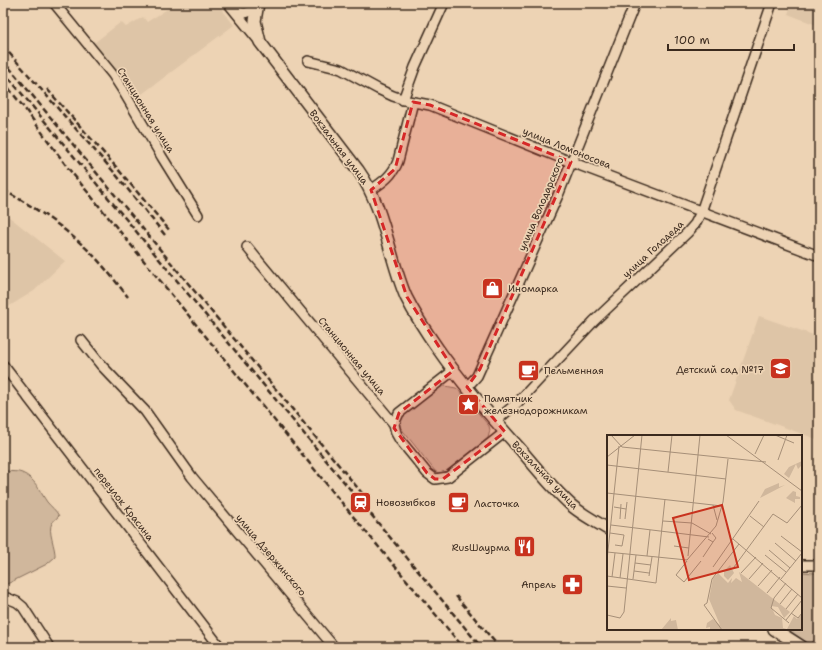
<svg xmlns="http://www.w3.org/2000/svg" width="822" height="650" viewBox="0 0 822 650" font-family="'Shantell Sans',sans-serif">
	<style>
		.built { fill: #dec5a7 }
		.green { fill: #d0b79c; stroke: #86705d }
		.lines { fill: none; stroke-linecap: round; stroke-linejoin: round }
		.minor-casing { stroke: #3b2a1e; stroke-width: 12 }
		.major-casing { stroke: #3b2a1e; stroke-width: 14 }
		.minor { stroke: #edd3b4; stroke-width: 9 }
		.major { stroke: #edd3b4; stroke-width: 11 }
		.rail { stroke: #3b2a1e; stroke-width: 2.5; stroke-dasharray: 6 3; stroke-linecap: butt }
		.marked { fill: #d62828; fill-opacity: 0.2; stroke: #d62828; stroke-width: 3; stroke-dasharray: 8 5; stroke-linejoin: round }
		.labels { text-anchor: middle; dominant-baseline: central; stroke-width: 3.5; stroke-linejoin: round; paint-order: stroke }
		.street-label { font-size: 10px; fill: #3b2a1e; stroke: #edd3b4 }
		.poi-label { font-size: 10px; fill: #3b2a1e; stroke: #edd3b4; text-anchor: start }
		.inset-road { fill: none; stroke: #a68f78; stroke-width: 1 }
		.view { fill: #c8321e; fill-opacity: 0.15; stroke: #c8321e; stroke-width: 2 }
		.inset-edge { fill: none; stroke: #3b2a1e; stroke-width: 2 }
	</style>
	<rect width="100%" height="100%" fill="#edd3b4"/>
	<filter id="ink" filterUnits="userSpaceOnUse"><feTurbulence type="fractalNoise" baseFrequency=".025" numOctaves="2"/><feDisplacementMap in="SourceGraphic" scale="8" xChannelSelector="R" yChannelSelector="G"/><feConvolveMatrix kernelMatrix="1 2 1 2 8 2 1 2 1" color-interpolation-filters="sRGB"/></filter>
	<g filter="url(#ink)">
		<path class="built" d="M 177,3 L 217,3 L 234,25 L 138,97 L 94,43 L 121,22 L 126,27 L 143,17 L 147,22 Z
			M 792,3 L 819,3 L 819,26 L 788,14 Z
			M 3,212 L 65,261 L 34,291 L 3,310 Z
			M 759,316 L 819,337 L 819,440 L 736,410 L 729,400 Z"/>
		<path class="green" d="M 445,386 L 456,388 L 460,391 L 489,426 L 490,430 L 488,438 L 445,472 L 438,473 L 435,471 L 400,427 L 399,423 L 401,416 L 438,387 Z
			M 3,467 L 7,471 C 12,472 18,471 22,473 C 35,478 40,492 47,502 C 51,507 56,510 59,516 C 57,518 53,521 52,523 C 47,531 56,548 55,557 L 47,564 L 3,586 Z
			M 801,572 L 815,573 L 819,572 L 819,630 L 815,639 L 811,643 L 808,643 L 787,629 L 801,629 Z"/>
		<g class="lines">
			<defs>
				<path id="minor" d="M 54,3 L 113,75 L 122,89 L 162,157 L 198,215
					M 228,3 L 259,41
					M 234,9 C 244,16 252,13 257,3
					M 308,61 L 341,69 L 378,89 L 393,96 L 408,101 L 430,105 L 571,162 L 819,256
					M 403,100 L 415,67 L 444,3
					M 371,190 C 383,182 393,175 398,161 L 413,102
					M 247,247 L 394,424
					M 81,340 L 101,365 L 145,411 L 192,477 L 334,647
					M 3,365 L 220,647
					M 454,370 L 399,413 L 394,424 L 396,433 L 400,440 L 427,473 L 435,479 L 448,477 L 505,432
					M 467,387 L 477,376 L 559,193 L 635,3
					M 496,421 L 519,401 L 594,321 L 687,233 L 695,224 L 701,212 L 772,3
					M 801,565 L 819,565
					M 7,598 L 17,602 L 23,607 L 49,647"/>
				<path id="major" d="M 258,3 L 255,21 L 260,42 L 358,170 C 385,208 388,255 406,297 C 415,315 426,332 438,349 C 463,385 492,418 521,450 C 537,469 553,489 572,506 C 583,515 596,522 608,529
					M 774,629 L 802,647"/>
			</defs>
			<use href="#minor" class="minor-casing"/>
			<use href="#major" class="major-casing"/>
			<use href="#minor" class="minor"/>
			<use href="#major" class="major"/>
			<path class="rail" d="M 3,46 L 113,171 L 165,235
				M 3,60 L 366,498
				M 3,71 L 481,647
				M 3,81 L 25,109 L 68,168 L 351,514 L 463,647
				M 47,89 L 117,168 L 170,231
				M 3,190 C 35,207 64,227 90,252 C 104,266 116,282 128,297
				M 456,596 L 499,647"/>
		</g>
	</g>
	<path class="marked" d="M 413,102 L 430,105 L 571,162 L 480,369 L 467,387 L 505,432 L 443,479 L 435,479 L 427,473 L 394,428 L 399,413 L 454,370 L 407,297 L 371,190 L 395,169 Z"/>
	<defs>
		<symbol id="shop-square" viewBox="-11 -11 22 22"><rect x="-9" y="-9" width="18" height="18" rx="4" fill="#c8321e" stroke="#edd3b4"/><path d="M-5-2.5h2.3a2.7 3.5 0 0 1 5.4 0H5L5.5 6h-11ZM-1.5-2.5h3a1.5 2.3 0 0 0-3 0Z" fill="#fff"/></symbol>
		<symbol id="school-square" viewBox="-11 -11 22 22"><rect x="-9" y="-9" width="18" height="18" rx="4" fill="#c8321e" stroke="#edd3b4"/><path d="M0-5L7-2L0 1L-7-2ZM-4 1L0 2.5L4 1V4Q0 6-4 4Z" fill="#fff"/></symbol>
		<symbol id="cafe-square" viewBox="-11 -11 22 22"><rect x="-9" y="-9" width="18" height="18" rx="4" fill="#c8321e" stroke="#edd3b4"/><path d="M-5.5-4.5H6V0H3Q3 3.5 0 3.5H-2.5Q-5.5 3.5-5.5 0ZM3-3.2v2h1.7v-2ZM-6 4.5H4V6H-6Z" fill="#fff"/></symbol>
		<symbol id="sight-square" viewBox="-11 -11 22 22"><rect x="-9" y="-9" width="18" height="18" rx="4" fill="#c8321e" stroke="#edd3b4"/><path d="M0-6L1.8-2.2L6-1.7L2.9 1.2L3.7 5.4L0 3.3L-3.7 5.4L-2.9 1.2L-6-1.7L-1.8-2.2Z" fill="#fff"/></symbol>
		<symbol id="station-square" viewBox="-11 -11 22 22"><rect x="-9" y="-9" width="18" height="18" rx="4" fill="#c8321e" stroke="#edd3b4"/><path d="M-3-6H3Q5-6 5-4V2Q5 4 3 4L4.5 6H3L1.5 4h-3L-3 6H-4.5L-3 4Q-5 4-5 2V-4Q-5-6-3-6ZM-3.5-4v3h7v-3ZM-3.5 1v1.5H-2V1ZM2 1v1.5H3.5V1Z" fill="#fff"/></symbol>
		<symbol id="restaurant-square" viewBox="-11 -11 22 22"><rect x="-9" y="-9" width="18" height="18" rx="4" fill="#c8321e" stroke="#edd3b4"/><path d="M-5-6h1v4h1v-4h1v4h1v-4h1v5L-1.5 .5V6h-2V.5L-5-1ZM5-6V6H3V1.5H1.5Q1.5-4 5-6Z" fill="#fff"/></symbol>
		<symbol id="pharmacy-square" viewBox="-11 -11 22 22"><rect x="-9" y="-9" width="18" height="18" rx="4" fill="#c8321e" stroke="#edd3b4"/><path d="M-2-6h4v4h4v4h-4v4h-4v-4h-4v-4h4Z" fill="#fff"/></symbol>
	</defs>
	<g fill-rule="evenodd">
		<use href="#shop-square" x="480" y="276" width="25" height="25"/>
		<use href="#school-square" x="768" y="356" width="25" height="25"/>
		<use href="#cafe-square" x="516" y="358" width="25" height="25"/>
		<use href="#sight-square" x="456" y="392" width="25" height="25"/>
		<use href="#station-square" x="348" y="490" width="25" height="25"/>
		<use href="#cafe-square" x="446" y="490" width="25" height="25"/>
		<use href="#restaurant-square" x="512" y="534" width="25" height="25"/>
		<use href="#pharmacy-square" x="560" y="572" width="25" height="25"/>
	</g>
	<g class="labels">
		<g class="street-label">
			<text transform="translate(146 110) rotate(58)">Станционная улица</text>
			<text transform="translate(339 147) rotate(53)">Вокзальная улица</text>
			<text transform="translate(567 148) rotate(22)">улица Ломоносова</text>
			<text transform="translate(541 204) rotate(-67)">улица Володарского</text>
			<text transform="translate(653 249) rotate(-43)">улица Голодеда</text>
			<text transform="translate(352 356) rotate(50)">Станционная улица</text>
			<text transform="translate(545 475) rotate(46)">Вокзальная улица</text>
			<text transform="translate(124 504) rotate(52)">переулок Красина</text>
			<text transform="translate(271 555) rotate(50)">улица Дзержинского</text>
		</g>
		<g class="poi-label">
			<text x="508" y="288">Иномарка</text>
			<text x="764" y="369" text-anchor="end">Детский сад №17</text>
			<text x="544" y="370">Пельменная</text>
			<text x="484" y="398">Памятник<tspan x="484" dy="12">железнодорожникам</tspan></text>
			<text x="376" y="502">Новозыбков</text>
			<text x="474" y="503">Ласточка</text>
			<text x="510" y="547" text-anchor="end">RusШаурма</text>
			<text x="556" y="584" text-anchor="end">Апрель</text>
		</g>
	</g>
	<g transform="translate(607 435)">
		<rect width="195" height="195" fill="#edd3b4"/>
		<path d="M 195,26 L 195,38 L 194,31 L 191,34 L 189,29 L 182,43 L 177,39 L 182,32 ZM 172,48 L 172,52 L 178,50 L 153,63 L 158,54 ZM 186,56 L 189,57 L 189,61 L 193,62 L 193,64 L 188,64 L 188,68 L 179,63 ZM 123,130 L 127,138 L 121,145 L 117,141 L 117,136 ZM 132,137 L 183,177 L 177,183 L 171,172 L 164,171 L 168,180 L 175,183 L 176,193 L 180,194 L 187,181 L 190,184 L 195,179 L 195,195 L 103,195 L 103,192 L 99,193 L 100,188 L 106,184 L 113,190 L 102,164 L 106,143 L 111,138 L 121,148 L 125,143 L 124,148 L 129,143 L 135,147 ZM 64,183 L 64,186 L 69,185 L 71,195 L 54,195 Z" fill="#d0b79c"/>
		<path class="inset-road" d="M 4,0 L 15,12 L 159,27M 119,0 L 195,56M 168,0 L 187,8M 148,19 L 157,0M 0,22 L 28,0M 171,25 L 180,0M 0,30 L 119,44M 61,37 L 65,0M 0,58 L 115,71M 106,70 L 110,85M 7,72 L 19,74M 143,81 L 157,92M 13,84 L 14,69M 18,84 L 20,67M 56,86 L 85,88 L 104,99M 4,90 L 102,102M 3,98 L 17,100 L 15,111 L 8,110M 174,101 L 195,117M 101,104 L 106,107 L 109,103 L 105,98M 126,104 L 195,163M 168,108 L 189,126M 67,111 L 82,113M 162,115 L 183,133M 0,117 L 80,125 L 109,91 L 116,67 L 121,24M 158,120 L 179,137M 40,121 L 43,95M 81,121 L 93,0M 96,122 L 106,107M 0,125 L 12,11M 80,126 L 69,140 L 77,147 L 94,126M 28,128 L 44,130M 106,132 L 152,66M 127,132 L 166,79 L 180,88 L 195,70M 27,136 L 42,138M 134,138 L 149,122M 0,141 L 49,148 L 58,64M 42,141 L 45,122M 5,142 L 8,118M 13,143 L 16,119M 26,144 L 29,120M 142,144 L 156,128M 174,144 L 195,118M 179,148 L 167,163 L 164,173 L 182,188M 0,151 L 19,153M 151,151 L 165,135M 160,158 L 173,142M 173,169 L 185,154M 97,170 L 100,168 L 105,144 L 132,109M 97,170 L 115,195M 179,174 L 191,159M 184,178 L 191,183 L 195,178M 0,180 L 13,183 L 17,177 L 35,0M 179,185 L 195,165"/>
		<path class="view" d="M 115,70 L 131,132 L 82,145 L 66,83 Z"/>
		<rect width="195" height="195" class="inset-edge"/>
	</g>
	<rect width="822" height="650" fill="none" stroke="#edd3b4" stroke-width="16"/>
	<rect x="8" y="8" width="806" height="634" fill="none" stroke="#3b2a1e" stroke-width="1.5" filter="url(#ink)"/>
	<path d="M668 44v6h126v-6" fill="none" stroke="#3b2a1e" stroke-width="2"/>
	<text x="674" y="44" font-size="12" fill="#3b2a1e" stroke="#edd3b4" stroke-width="3" paint-order="stroke">100 m</text>
</svg>
